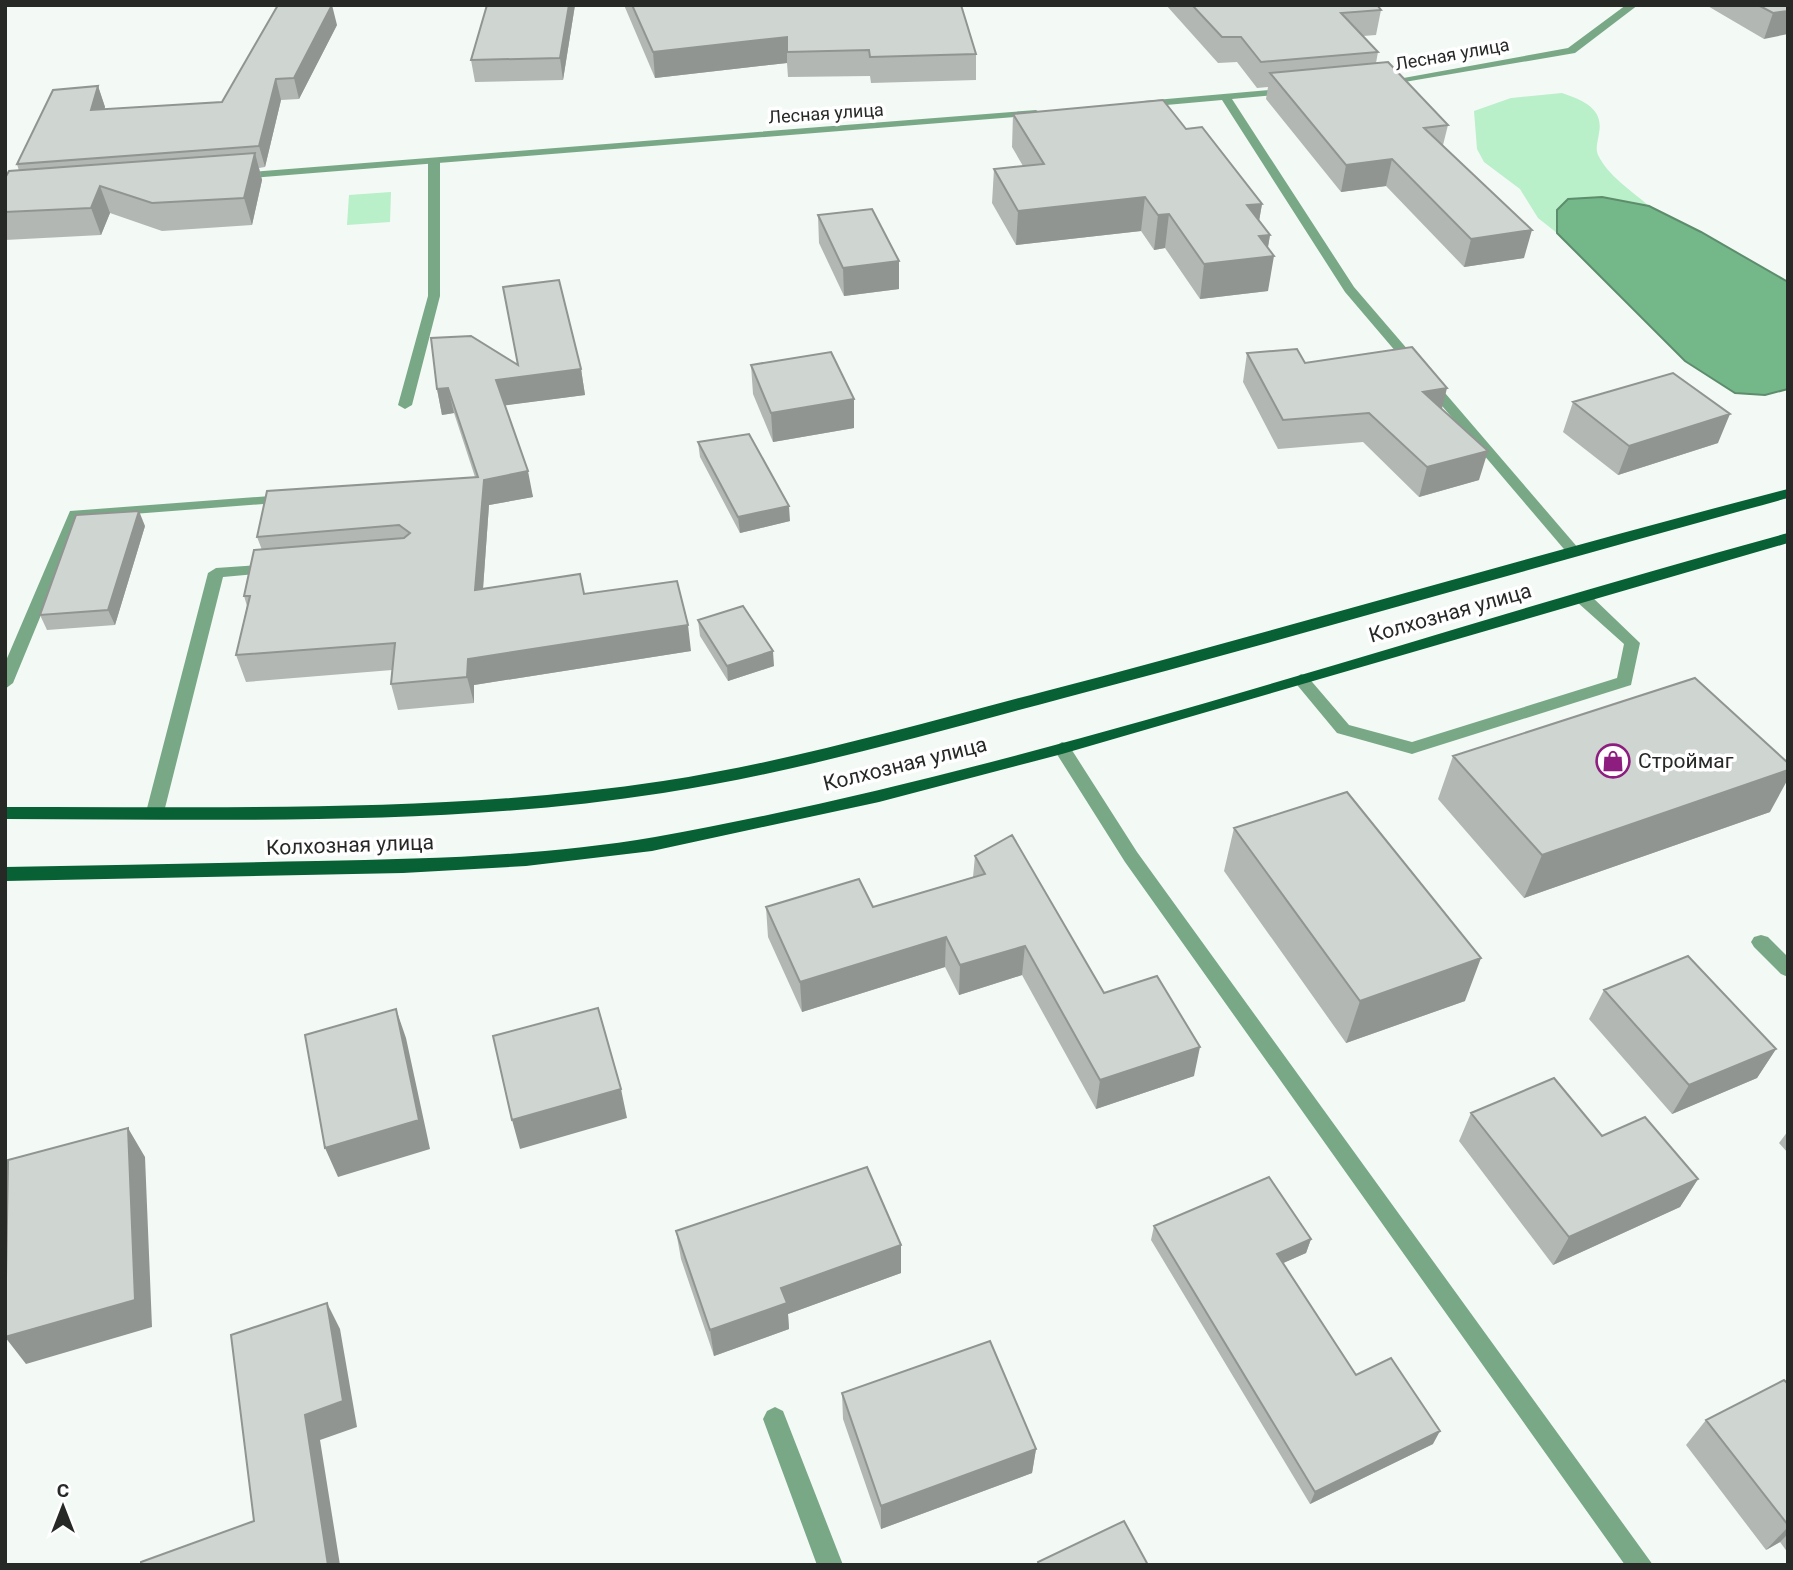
<svg xmlns="http://www.w3.org/2000/svg" width="1793" height="1570" viewBox="0 0 1793 1570" font-family="Roboto,sans-serif">
	<style>
		.green { fill: #b9efc9 }
		.water { fill: #74b88a; stroke: #5d8d6c; stroke-width: 2 }
		.lines { fill: none; stroke-linecap: round; stroke-linejoin: round }
		.lane { fill: #79a887; fill-rule: evenodd }
		.street { fill: #79a887; fill-rule: evenodd }
		.primary { fill: #076134; fill-rule: evenodd }
		.wall { fill: #b2b7b4 }
		.shaded-wall { fill: #919592 }
		.building { fill: #cfd5d1; stroke: #919592; stroke-width: 2 }
		.labels { text-anchor: middle; dominant-baseline: central; stroke-width: 7; stroke-linejoin: round; paint-order: stroke }
		.far-street-label { font-size: 18px; fill: #272927; stroke: #fff }
		.street-label { font-size: 21px; fill: #272927; stroke: #fff }
		.poi-label { font-size: 21px; fill: #272927; stroke: #fff; text-anchor: start }
	</style>
	<rect width="100%" height="100%" fill="#f3f9f5"/>
	<path class="green" d="M 1562,93 C 1582,100 1604,108 1599,133 C 1598,141 1595,148 1598,155 C 1608,176 1632,191 1649,206 L 1602,197 L 1557,210 L 1557,233 L 1538,218 L 1520,189 L 1484,162 L 1477,149 L 1474,111 L 1511,98 Z
		M 391,192 L 390,222 L 347,225 L 349,195 Z"/>
	<path class="water" d="M 1602,197 L 1649,206 L 1701,232 L 1788,282 L 1788,389 L 1765,395 L 1735,393 L 1685,361 L 1557,233 L 1557,210 L 1568,199 Z"/>
	<g class="lines">
		<path class="lane" d="M 434,158 L 440,161 L 440,296 L 412,405 L 405,409 L 398,405 L 428,296 L 428,161 Z
			M 271,496 L 278,500 L 276,503 L 81,518 L 13,683 L 5,689 L 5,663 L 70,511 Z
			M 273,564 L 278,566 L 281,569 L 278,572 L 223,577 L 164,812 L 155,818 L 149,817 L 146,812 L 208,573 L 216,568 Z
			M 1583,593 L 1589,594 L 1640,643 L 1631,685 L 1418,752 L 1412,754 L 1337,733 L 1293,680 L 1301,674 L 1307,676 L 1349,725 L 1412,742 L 1617,678 L 1624,644 L 1577,602 L 1575,598 Z
			M 1062,742 L 1068,744 L 1137,852 L 1653,1565 L 1625,1565 L 1125,862 L 1053,748 Z
			M 1761,935 L 1768,937 L 1788,957 L 1788,977 L 1781,974 L 1754,947 L 1751,942 L 1754,937 Z
			M 775,1407 L 783,1411 L 843,1565 L 817,1565 L 763,1419 L 767,1411 Z"/>
		<path class="street" d="M 1626,5 L 1638,5 L 1575,53 L 1381,86 L 1376,83 L 1568,48 Z
			M 1291,88 L 1296,91 L 1295,93 L 1232,99 L 1354,287 L 1579,549 L 1582,552 L 1579,555 L 1569,555 L 1345,292 L 1222,100 L 1144,107 L 1139,104 L 1144,101 Z
			M 1036,110 L 1041,113 L 1040,115 L 237,179 L 231,176 L 237,173 Z"/>
		<path class="primary" d="M 1788,489 L 1788,498 C 1546,564 1306,634 1064,698 C 932,733 799,772 663,793 C 446,827 225,819 5,819 L 5,807 C 224,806 446,814 663,781 C 793,761 919,724 1046,691 C 1294,626 1540,553 1788,489 Z
			M 1788,533 L 1788,543 L 1062,754 L 879,802 L 652,851 L 526,866 L 403,873 L 5,881 L 5,867 C 109,865 213,863 317,861 C 429,859 544,856 655,837 C 1040,768 1411,635 1788,533 Z"/>
	</g>
	<path class="wall" d="M 487,5 L 575,5 L 563,80 L 475,82 L 471,60 Z
		M 624,5 L 961,5 L 976,54 L 976,80 L 871,83 L 870,76 L 788,77 L 787,63 L 655,78 Z
		M 1166,5 L 1377,5 L 1381,10 L 1376,35 L 1363,36 L 1378,52 L 1376,63 L 1448,125 L 1443,145 L 1524,258 L 1464,267 L 1386,186 L 1341,192 L 1266,99 L 1268,87 L 1257,88 L 1237,62 L 1218,63 Z
		M 1706,5 L 1788,5 L 1764,39 Z
		M 337,25 L 299,99 L 281,100 L 265,167 L 259,168 L 262,180 L 252,225 L 162,231 L 110,213 L 101,235 L 5,240 L 5,178 L 19,171 L 17,164 L 98,86 L 105,107 L 104,109 L 222,102 Z
		M 1013,114 L 1186,129 L 1262,204 L 1259,221 L 1270,235 L 1268,248 L 1268,291 L 1200,299 L 1165,248 L 1154,250 L 1141,231 L 1016,245 L 992,203 L 994,169 L 1023,166 L 1012,147 Z
		M 818,215 L 899,289 L 844,296 L 819,243 Z
		M 1247,353 L 1305,363 L 1442,409 L 1479,480 L 1419,497 L 1363,442 L 1278,449 L 1243,382 Z
		M 518,364 L 581,369 L 585,395 L 505,405 L 533,497 L 489,505 L 483,589 L 584,594 L 691,651 L 474,685 L 474,703 L 398,710 L 391,684 L 392,670 L 246,682 L 236,655 L 247,606 L 244,596 L 262,550 L 257,537 L 475,477 L 454,413 L 442,415 L 437,389 Z
		M 751,365 L 854,399 L 854,428 L 773,442 L 753,394 Z
		M 1573,402 L 1718,443 L 1618,475 L 1563,432 Z
		M 698,442 L 790,521 L 740,533 L 700,457 Z
		M 145,526 L 115,625 L 47,630 L 40,615 Z
		M 698,620 L 774,666 L 728,681 L 700,636 Z
		M 1453,756 L 1770,812 L 1524,898 L 1438,799 Z
		M 1234,828 L 1465,1001 L 1346,1043 L 1224,871 Z
		M 975,856 L 1104,993 L 1194,1076 L 1096,1109 L 1022,975 L 959,995 L 945,967 L 802,1012 L 768,937 L 766,907 L 873,907 L 973,877 Z
		M 1604,990 L 1776,1049 L 1757,1078 L 1672,1114 L 1589,1019 Z
		M 1471,1113 L 1602,1136 L 1698,1179 L 1680,1207 L 1553,1265 L 1459,1141 Z
		M 1788,1131 L 1788,1153 L 1779,1143 Z
		M 1154,1226 L 1311,1239 L 1306,1253 L 1283,1263 L 1356,1375 L 1433,1444 L 1310,1504 L 1151,1240 Z
		M 676,1231 L 901,1245 L 901,1273 L 788,1314 L 789,1329 L 714,1356 L 681,1259 Z
		M 1788,1384 L 1788,1553 L 1780,1542 L 1766,1550 L 1686,1445 L 1706,1420 Z
		M 842,1393 L 1036,1449 L 1032,1473 L 881,1529 L 843,1419 Z"/>
	<path class="shaded-wall" d="M 332,5 L 337,25 L 299,99 L 294,78 Z
		M 569,5 L 575,5 L 563,80 L 560,58 Z
		M 1788,11 L 1788,34 L 1764,39 L 1773,13 Z
		M 787,37 L 787,63 L 655,78 L 653,52 Z
		M 276,79 L 281,100 L 265,167 L 259,146 Z
		M 98,86 L 105,107 L 98,131 L 91,110 Z
		M 255,153 L 262,180 L 252,225 L 244,198 Z
		M 1392,159 L 1386,186 L 1341,192 L 1346,165 Z
		M 100,186 L 110,213 L 101,235 L 91,208 Z
		M 1145,197 L 1141,231 L 1016,245 L 1018,211 Z
		M 1262,204 L 1256,238 L 1247,205 Z
		M 1169,214 L 1165,248 L 1154,250 L 1158,215 Z
		M 1532,230 L 1524,258 L 1464,267 L 1471,239 Z
		M 1270,235 L 1266,257 L 1274,256 L 1268,291 L 1200,299 L 1204,264 L 1259,236 Z
		M 899,261 L 899,289 L 844,296 L 843,268 Z
		M 581,369 L 585,395 L 501,406 L 496,380 Z
		M 448,388 L 454,413 L 442,415 L 437,389 Z
		M 1447,388 L 1440,417 L 1423,392 Z
		M 854,399 L 854,428 L 773,442 L 771,413 Z
		M 1730,414 L 1718,443 L 1618,475 L 1629,446 Z
		M 1488,451 L 1479,480 L 1419,497 L 1427,467 Z
		M 528,471 L 533,497 L 489,505 L 481,616 L 475,590 L 484,480 Z
		M 789,506 L 790,521 L 740,533 L 738,517 Z
		M 139,511 L 145,526 L 115,625 L 108,610 Z
		M 688,625 L 691,651 L 474,685 L 474,703 L 467,677 L 468,659 Z
		M 773,651 L 774,666 L 728,681 L 727,666 Z
		M 1788,770 L 1788,779 L 1770,812 L 1524,898 L 1542,855 Z
		M 946,937 L 945,967 L 802,1012 L 800,982 Z
		M 1025,946 L 1022,975 L 959,995 L 960,965 Z
		M 1481,958 L 1465,1001 L 1346,1043 L 1360,1001 Z
		M 396,1009 L 406,1038 L 430,1149 L 338,1177 L 325,1148 Z
		M 1200,1047 L 1194,1076 L 1096,1109 L 1100,1080 Z
		M 1776,1049 L 1757,1078 L 1672,1114 L 1689,1085 Z
		M 621,1089 L 627,1118 L 520,1149 L 512,1120 Z
		M 128,1128 L 145,1157 L 152,1327 L 26,1364 L 5,1337 Z
		M 1698,1179 L 1680,1207 L 1553,1265 L 1569,1237 Z
		M 1311,1239 L 1306,1253 L 1272,1268 L 1277,1254 Z
		M 901,1245 L 901,1273 L 788,1314 L 789,1329 L 714,1356 L 710,1330 L 781,1288 Z
		M 327,1303 L 340,1329 L 357,1427 L 320,1440 L 340,1565 L 328,1565 L 305,1415 Z
		M 1440,1431 L 1433,1444 L 1310,1504 L 1315,1492 Z
		M 1036,1449 L 1032,1473 L 881,1529 L 881,1506 Z
		M 1788,1527 L 1788,1534 L 1780,1542 L 1766,1550 Z"/>
	<path class="building" d="M 278,5 L 332,5 L 294,78 L 276,79 L 259,146 L 17,164 L 53,90 L 98,86 L 91,110 L 222,102 Z
		M 487,5 L 569,5 L 560,58 L 471,60 Z
		M 632,5 L 961,5 L 976,54 L 870,57 L 869,50 L 787,52 L 787,37 L 653,52 Z
		M 1192,5 L 1377,5 L 1381,10 L 1341,13 L 1378,52 L 1261,62 L 1241,37 L 1222,37 Z
		M 1758,5 L 1788,5 L 1788,11 L 1773,13 Z
		M 1388,62 L 1448,125 L 1424,128 L 1532,230 L 1471,239 L 1392,159 L 1346,165 L 1270,73 Z
		M 1163,100 L 1186,129 L 1202,127 L 1262,204 L 1247,205 L 1270,235 L 1259,236 L 1274,256 L 1204,264 L 1169,214 L 1158,215 L 1145,197 L 1018,211 L 994,169 L 1044,164 L 1013,114 Z
		M 255,153 L 244,198 L 152,203 L 100,186 L 91,208 L 5,212 L 5,178 L 9,171 Z
		M 872,209 L 899,261 L 843,268 L 818,215 Z
		M 559,280 L 581,369 L 496,380 L 528,471 L 484,480 L 475,590 L 580,574 L 584,594 L 677,581 L 688,625 L 468,659 L 467,677 L 391,684 L 395,643 L 236,655 L 250,596 L 244,596 L 254,550 L 404,538 L 410,533 L 399,525 L 257,537 L 267,491 L 478,477 L 448,388 L 437,389 L 431,338 L 471,336 L 518,365 L 503,287 Z
		M 1412,347 L 1447,388 L 1423,392 L 1488,451 L 1427,467 L 1369,413 L 1283,420 L 1247,353 L 1297,349 L 1305,363 Z
		M 831,352 L 854,399 L 771,413 L 751,365 Z
		M 1673,373 L 1730,414 L 1629,446 L 1573,402 Z
		M 749,434 L 789,506 L 738,517 L 698,442 Z
		M 139,511 L 108,610 L 40,615 L 76,515 Z
		M 743,606 L 773,651 L 727,666 L 698,620 Z
		M 1695,678 L 1788,763 L 1788,770 L 1542,855 L 1453,756 Z
		M 1347,792 L 1481,958 L 1360,1001 L 1234,828 Z
		M 1012,835 L 1104,993 L 1157,976 L 1200,1047 L 1100,1080 L 1025,946 L 960,965 L 946,937 L 800,982 L 766,907 L 859,879 L 873,907 L 985,874 L 975,856 Z
		M 1688,956 L 1776,1049 L 1689,1085 L 1604,990 Z
		M 598,1008 L 621,1089 L 512,1120 L 493,1036 Z
		M 396,1009 L 419,1120 L 325,1148 L 305,1035 Z
		M 1554,1078 L 1602,1136 L 1645,1117 L 1698,1179 L 1569,1237 L 1471,1113 Z
		M 128,1128 L 135,1300 L 5,1337 L 8,1160 Z
		M 867,1167 L 901,1245 L 781,1288 L 787,1303 L 710,1330 L 676,1231 Z
		M 1269,1177 L 1311,1239 L 1277,1254 L 1356,1375 L 1391,1358 L 1440,1431 L 1315,1492 L 1154,1226 Z
		M 327,1303 L 343,1401 L 305,1415 L 328,1565 L 141,1565 L 141,1562 L 254,1521 L 231,1335 Z
		M 990,1341 L 1036,1449 L 881,1506 L 842,1393 Z
		M 1784,1380 L 1788,1384 L 1788,1525 L 1706,1420 Z
		M 1124,1521 L 1148,1565 L 1039,1565 L 1038,1562 Z"/>
	<defs>
		<symbol id="shop-ring" viewBox="-11 -11 22 22"><circle r="9.5" fill="#fff" stroke="#8d1d7f" stroke-width="1.5"/><path d="M-5-2.5h2.3a2.7 3.5 0 0 1 5.4 0H5L5.5 6h-11ZM-1.5-2.5h3a1.5 2.3 0 0 0-3 0Z" fill="#8d1d7f"/></symbol>
	</defs>
	<g fill-rule="evenodd">
		<use href="#shop-ring" x="1594" y="742" width="38" height="38"/>
	</g>
	<g class="labels">
		<g class="far-street-label">
			<text transform="translate(1452 54) rotate(-10)">Лесная улица</text>
			<text transform="translate(826 113) rotate(-4)">Лесная улица</text>
		</g>
		<g class="street-label">
			<text transform="translate(1450 613) rotate(-16)">Колхозная улица</text>
			<text transform="translate(905 764) rotate(-14)">Колхозная улица</text>
			<text transform="translate(350 845) rotate(-2)">Колхозная улица</text>
		</g>
		<g class="poi-label">
			<text x="1638" y="761">Строймаг</text>
		</g>
	</g>
	<rect width="1793" height="1570" fill="none" stroke="#272927" stroke-width="14"/>
	<g transform="translate(63 1507)" stroke="#ffffff" stroke-width="5" paint-order="stroke">
	<path d="M0-5L12 26L0 18L-12 26Z" fill="#272927"/>
	<text y="-10" font-size="19" font-weight="bold" text-anchor="middle" fill="#272927">С</text>
	</g>
</svg>
